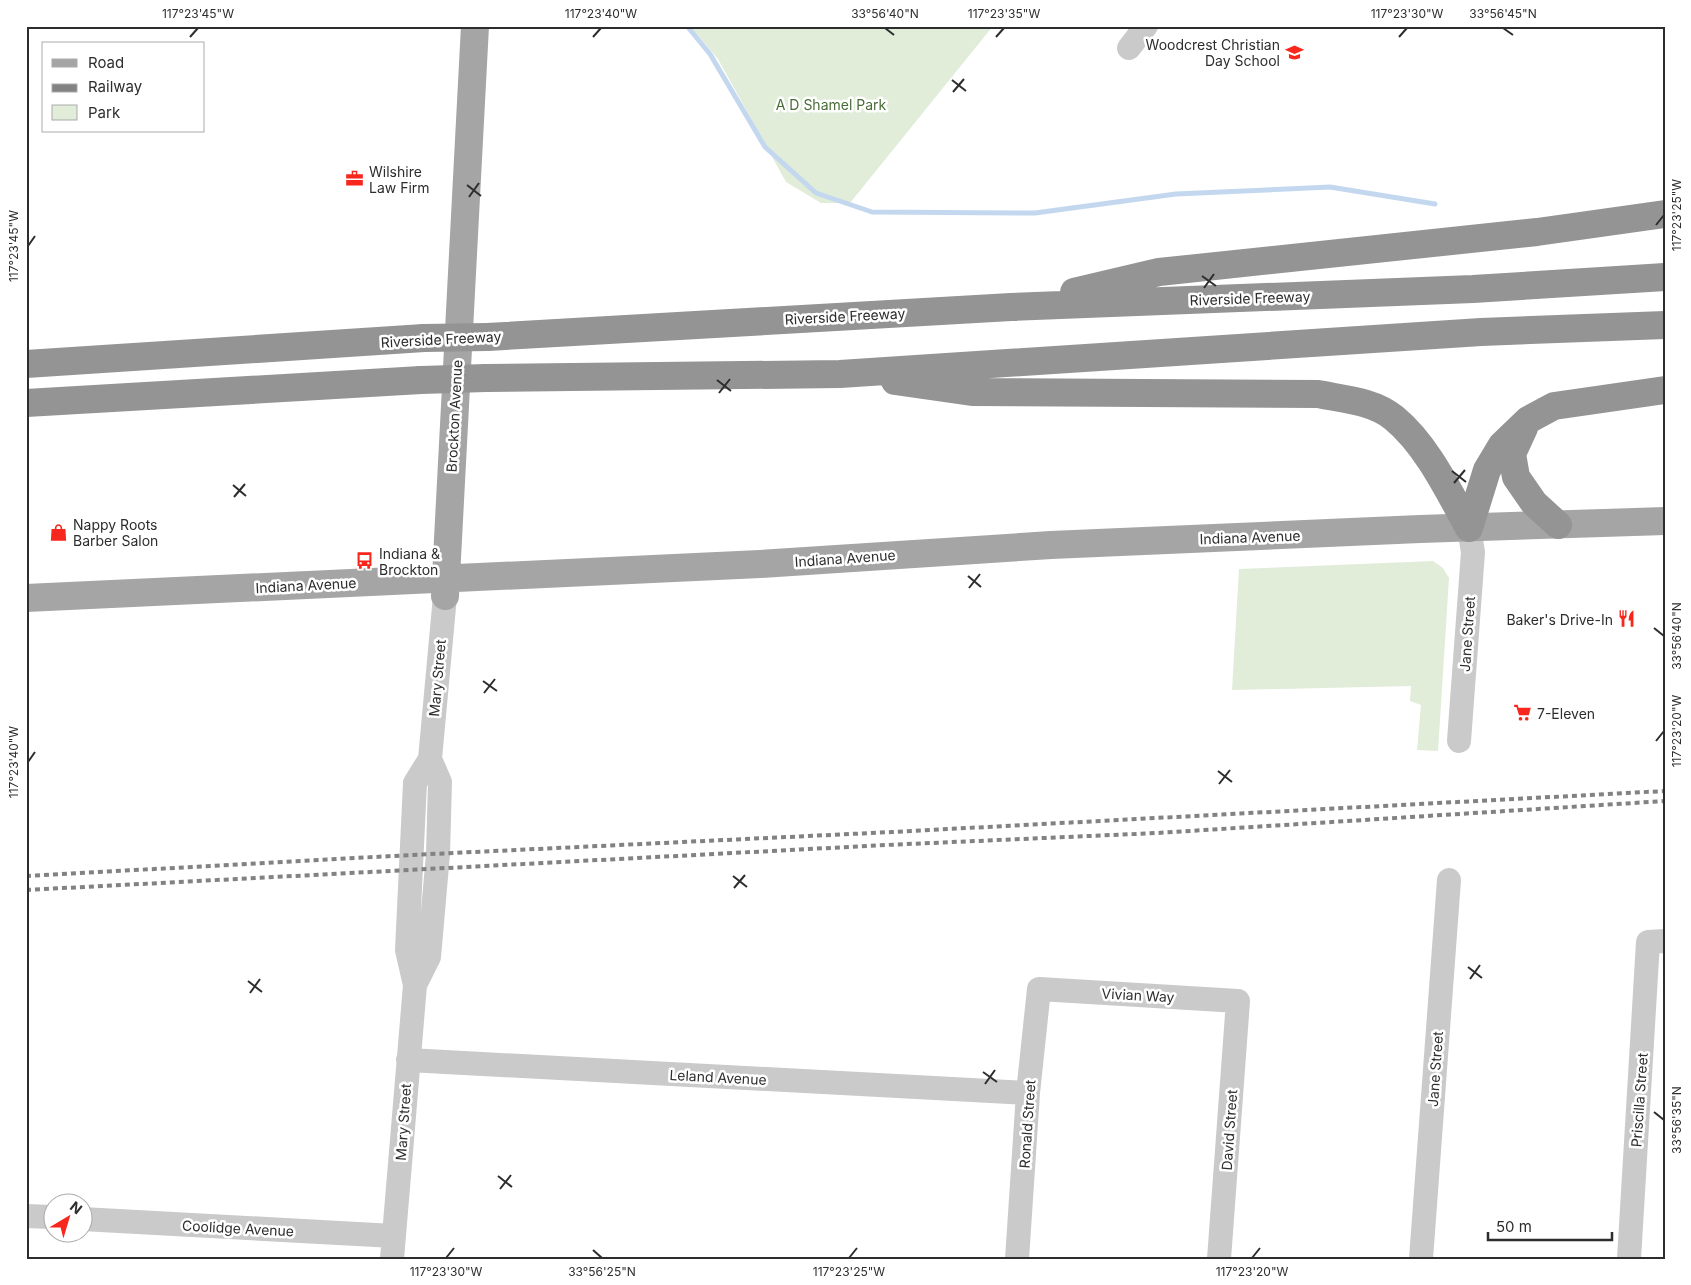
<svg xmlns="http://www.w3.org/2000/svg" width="1691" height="1285" viewBox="0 0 1691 1285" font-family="Inter,sans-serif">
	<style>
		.green { fill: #e1ecd9 }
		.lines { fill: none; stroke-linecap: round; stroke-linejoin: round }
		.stream { stroke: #c3d8ef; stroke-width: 5 }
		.minor { stroke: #cacaca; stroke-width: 24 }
		.major { stroke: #a5a5a5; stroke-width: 28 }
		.highway { stroke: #949494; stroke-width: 28 }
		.rail { stroke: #828282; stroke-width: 4; stroke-dasharray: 5 4; stroke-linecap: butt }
		.highway-bridge { stroke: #949494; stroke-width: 28 }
		.ticks { fill: none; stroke: #2d2d2d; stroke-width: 2 }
		.labels { text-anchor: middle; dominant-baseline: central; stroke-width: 5; stroke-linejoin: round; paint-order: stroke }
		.poi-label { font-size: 14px; fill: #2d2d2d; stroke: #fff; text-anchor: start }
		.park-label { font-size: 14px; fill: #496d36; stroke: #fff }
		.street-label { font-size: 14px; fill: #2d2d2d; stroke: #fff }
		.neatline { fill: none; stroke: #2d2d2d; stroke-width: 2 }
		.ticks-label { font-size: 12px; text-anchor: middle; fill: #2d2d2d }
	</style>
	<rect width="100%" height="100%" fill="#fff"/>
	<path class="green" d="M 690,26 L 993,26 L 850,203 L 821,203 L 786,182 L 718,59 Z
		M 1433,561 L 1443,568 L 1449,578 L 1438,751 L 1417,750 L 1421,705 L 1410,701 L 1411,686 L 1232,690 L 1239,569 Z"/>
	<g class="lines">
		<path class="stream" d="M 687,26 L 710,54 L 765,147 L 816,193 L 872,212 L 1035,213 L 1176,194 L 1330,187 L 1435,204"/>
		<path class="minor" d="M 1129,48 L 1146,26
			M 1459,741 L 1473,552 L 1469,528
			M 415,985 L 429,957 L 438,854 L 440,782 L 430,759
			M 408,1060 L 1028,1093
			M 26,1216 L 52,1217
			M 82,1219 L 394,1236
			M 392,1259 L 415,985 L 407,950 L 415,783 L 430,759 L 445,596
			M 1017,1259 L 1028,1093 L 1039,989 L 1238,1001 L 1219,1259
			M 1421,1259 L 1449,880
			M 1629,1259 L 1648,942 L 1665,941"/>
		<path class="major" d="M 445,596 L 475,26
			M 26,598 L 760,564 L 1051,545 L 1420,529 L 1665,521"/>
		<path class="highway" d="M 1074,292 L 1159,272 L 1537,232 L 1665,214
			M 487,337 L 1011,307 L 1473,289 L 1665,277
			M 26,364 L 424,338
			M 486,378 L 840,374 L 1481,332 L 1665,325
			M 895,381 L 972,392 L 1318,394 C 1343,399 1374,401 1394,418 C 1427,445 1449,492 1469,528
			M 26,403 L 421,380
			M 1524,428 L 1512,454 L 1516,477 L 1534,503 L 1558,525
			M 1469,528 L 1487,470 L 1502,445 L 1528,420 L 1554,406 L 1665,390"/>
		<path class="rail" d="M 26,876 L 411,855 L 892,832 L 1665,791
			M 26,890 L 886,845 L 1157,833 L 1665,801"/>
		<path class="highway-bridge" d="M 424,338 L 487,337
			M 421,380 L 486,378"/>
	</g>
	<path class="ticks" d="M 885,28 L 894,35M 1503,28 L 1513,35M 190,37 L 198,28M 593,37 L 601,28M 996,37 L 1004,28M 1399,37 L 1407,28M 952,80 L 966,91M 953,92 L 964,79M 467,185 L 481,196M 469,197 L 479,183M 1656,225 L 1664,215M 28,246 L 35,236M 1202,276 L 1216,286M 1204,288 L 1214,274M 717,380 L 731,391M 719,393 L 730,379M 1452,471 L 1466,482M 1454,483 L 1465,470M 233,485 L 246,496M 234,497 L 245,484M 968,576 L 981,587M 969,588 L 980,574M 1654,628 L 1664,636M 483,681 L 497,691M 484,693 L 495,679M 1656,741 L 1664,731M 28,762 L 35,752M 1218,771 L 1232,782M 1219,784 L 1230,770M 733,876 L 747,887M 734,888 L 745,875M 1468,967 L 1482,978M 1470,979 L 1480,965M 248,981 L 262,992M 250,993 L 260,979M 983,1072 L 997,1082M 985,1084 L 995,1070M 1654,1112 L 1664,1120M 498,1176 L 512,1187M 500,1189 L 511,1175M 593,1250 L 602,1258M 446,1258 L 454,1248M 849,1258 L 857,1248M 1252,1258 L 1260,1248"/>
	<defs>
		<symbol id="school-bare" viewBox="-9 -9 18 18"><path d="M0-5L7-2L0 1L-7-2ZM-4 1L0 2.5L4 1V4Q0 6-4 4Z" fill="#f7271d" stroke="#fff" stroke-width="2.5" paint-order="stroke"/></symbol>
		<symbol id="office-bare" viewBox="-9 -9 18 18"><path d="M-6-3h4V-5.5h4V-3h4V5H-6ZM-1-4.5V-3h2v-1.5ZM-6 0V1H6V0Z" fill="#f7271d" stroke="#fff" stroke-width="2.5" paint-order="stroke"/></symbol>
		<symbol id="shop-bare" viewBox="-9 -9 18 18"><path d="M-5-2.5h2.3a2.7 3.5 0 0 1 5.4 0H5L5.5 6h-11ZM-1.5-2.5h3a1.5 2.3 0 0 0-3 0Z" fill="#f7271d" stroke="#fff" stroke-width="2.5" paint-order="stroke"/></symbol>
		<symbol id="bus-bare" viewBox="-9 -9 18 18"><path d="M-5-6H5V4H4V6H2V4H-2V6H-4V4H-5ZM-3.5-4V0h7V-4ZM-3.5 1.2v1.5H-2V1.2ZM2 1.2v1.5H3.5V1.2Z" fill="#f7271d" stroke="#fff" stroke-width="2.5" paint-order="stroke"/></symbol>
		<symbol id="restaurant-bare" viewBox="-9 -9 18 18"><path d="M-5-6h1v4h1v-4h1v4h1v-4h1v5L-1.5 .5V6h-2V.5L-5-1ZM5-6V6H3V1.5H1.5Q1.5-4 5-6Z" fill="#f7271d" stroke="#fff" stroke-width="2.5" paint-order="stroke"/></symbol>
		<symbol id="supermarket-bare" viewBox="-9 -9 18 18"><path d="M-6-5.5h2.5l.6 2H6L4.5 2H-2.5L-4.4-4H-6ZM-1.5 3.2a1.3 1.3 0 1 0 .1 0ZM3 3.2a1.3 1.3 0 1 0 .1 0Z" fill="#f7271d" stroke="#fff" stroke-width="2.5" paint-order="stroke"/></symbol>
	</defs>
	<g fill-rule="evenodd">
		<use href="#school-bare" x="1282" y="40" width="25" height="25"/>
		<use href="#office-bare" x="342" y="166" width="25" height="25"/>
		<use href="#shop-bare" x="46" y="520" width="25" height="25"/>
		<use href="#bus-bare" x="352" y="548" width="25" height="25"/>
		<use href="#restaurant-bare" x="1614" y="606" width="25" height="25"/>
		<use href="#supermarket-bare" x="1510" y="700" width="25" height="25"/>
	</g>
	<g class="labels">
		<g class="poi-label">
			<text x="1280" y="44" text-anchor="end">Woodcrest Christian<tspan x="1280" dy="16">Day School</tspan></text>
			<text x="369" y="171">Wilshire<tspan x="369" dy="16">Law Firm</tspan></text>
			<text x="73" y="524">Nappy Roots<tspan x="73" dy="16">Barber Salon</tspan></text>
			<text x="379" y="553">Indiana &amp;<tspan x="379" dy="16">Brockton</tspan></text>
			<text x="1613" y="619" text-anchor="end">Baker's Drive-In</text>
			<text x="1537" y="713">7-Eleven</text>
		</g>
		<g class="park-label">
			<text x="831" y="104">A D Shamel Park</text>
		</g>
		<g class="street-label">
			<text transform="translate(1250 298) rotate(-2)">Riverside Freeway</text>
			<text transform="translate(845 316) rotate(-3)">Riverside Freeway</text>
			<text transform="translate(441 339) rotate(-3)">Riverside Freeway</text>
			<text transform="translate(454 416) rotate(-87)">Brockton Avenue</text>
			<text transform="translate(1250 537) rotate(-2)">Indiana Avenue</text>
			<text transform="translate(845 558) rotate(-4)">Indiana Avenue</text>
			<text transform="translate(306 585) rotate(-3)">Indiana Avenue</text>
			<text transform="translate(1467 634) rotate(-86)">Jane Street</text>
			<text transform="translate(437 678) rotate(-85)">Mary Street</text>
			<text transform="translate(1138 995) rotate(3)">Vivian Way</text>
			<text transform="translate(1435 1069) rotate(-86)">Jane Street</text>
			<text transform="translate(718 1077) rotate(3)">Leland Avenue</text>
			<text transform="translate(1639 1100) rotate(-86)">Priscilla Street</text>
			<text transform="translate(403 1122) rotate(-86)">Mary Street</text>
			<text transform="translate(1027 1124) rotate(-86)">Ronald Street</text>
			<text transform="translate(1229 1130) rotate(-86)">David Street</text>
			<text transform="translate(238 1228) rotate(3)">Coolidge Avenue</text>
		</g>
	</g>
	<rect width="1691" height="1285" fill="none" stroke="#ffffff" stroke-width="55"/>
	<rect x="42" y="42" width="162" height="90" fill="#ffffff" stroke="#ababab"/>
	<rect x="52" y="59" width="25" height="8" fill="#a5a5a5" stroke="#ababab"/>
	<text x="88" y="68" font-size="15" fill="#2d2d2d">Road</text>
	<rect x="52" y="84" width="25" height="8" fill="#828282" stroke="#ababab"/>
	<text x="88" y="92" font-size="15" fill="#2d2d2d">Railway</text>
	<rect x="52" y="105" width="25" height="15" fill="#e1ecd9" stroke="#ababab"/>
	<text x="88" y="118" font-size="15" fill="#2d2d2d">Park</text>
	<g transform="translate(68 1218) rotate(38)"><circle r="24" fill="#ffffff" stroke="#ababab"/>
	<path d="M0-4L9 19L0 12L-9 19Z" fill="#f7271d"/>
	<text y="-8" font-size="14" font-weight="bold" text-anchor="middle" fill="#2d2d2d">N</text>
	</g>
	<path d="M1488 1232v8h124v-8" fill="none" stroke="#2d2d2d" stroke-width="2.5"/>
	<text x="1496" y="1232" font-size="15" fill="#2d2d2d" stroke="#ffffff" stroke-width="4" paint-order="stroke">50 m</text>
	<rect x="28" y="28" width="1636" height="1230" class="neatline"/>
	<g class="ticks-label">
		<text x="198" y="18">117°23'45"W</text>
		<text x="601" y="18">117°23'40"W</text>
		<text x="885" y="18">33°56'40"N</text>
		<text x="1004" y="18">117°23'35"W</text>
		<text x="1407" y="18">117°23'30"W</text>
		<text x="1503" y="18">33°56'45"N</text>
		<text transform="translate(1677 215) rotate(-90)" y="4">117°23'25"W</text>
		<text transform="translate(14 246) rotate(-90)" y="4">117°23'45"W</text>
		<text transform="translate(1677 636) rotate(-90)" y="4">33°56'40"N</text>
		<text transform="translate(1677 731) rotate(-90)" y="4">117°23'20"W</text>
		<text transform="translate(14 762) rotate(-90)" y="4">117°23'40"W</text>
		<text transform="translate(1677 1120) rotate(-90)" y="4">33°56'35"N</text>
		<text x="446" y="1276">117°23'30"W</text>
		<text x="602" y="1276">33°56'25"N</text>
		<text x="849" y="1276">117°23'25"W</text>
		<text x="1252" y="1276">117°23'20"W</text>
	</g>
</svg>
